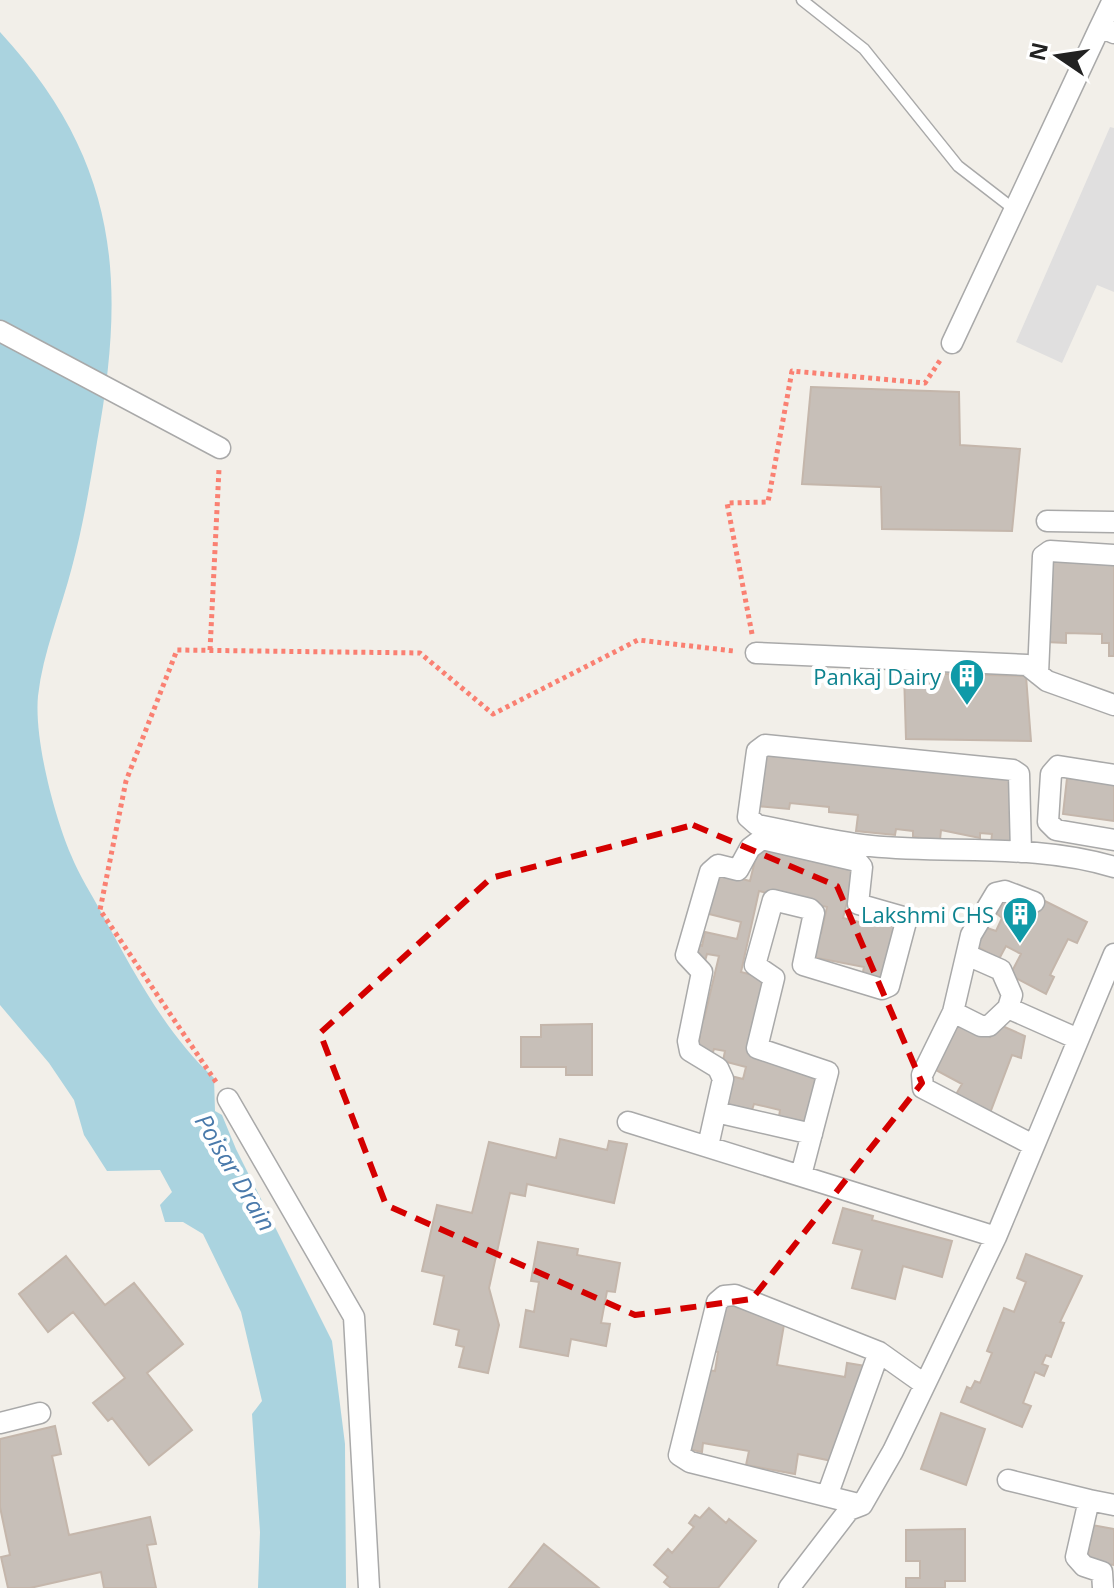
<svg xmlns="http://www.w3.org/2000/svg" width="1114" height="1588" viewBox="0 0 1114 1588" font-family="'Open Sans',sans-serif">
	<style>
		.residential { fill: #e0dfdf }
		.water { fill: #aad3df }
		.building { fill: #c7bfb8; stroke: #c4b6ab; stroke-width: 2 }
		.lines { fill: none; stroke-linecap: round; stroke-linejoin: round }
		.service-casing { stroke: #a9a9a9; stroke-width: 13 }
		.minor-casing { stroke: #a9a9a9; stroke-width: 23 }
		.path { stroke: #fa8072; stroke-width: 5; stroke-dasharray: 4 4; stroke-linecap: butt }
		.service { stroke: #fff; stroke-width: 10 }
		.minor { stroke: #fff; stroke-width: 20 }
		.marked { fill: none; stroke: #d40000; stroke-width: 6; stroke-dasharray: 16 10; stroke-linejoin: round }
		.labels { text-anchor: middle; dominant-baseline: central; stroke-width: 8; stroke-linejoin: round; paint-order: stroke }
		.culture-label { font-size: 22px; fill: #0d838f; stroke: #fff; text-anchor: end }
		.water-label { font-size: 24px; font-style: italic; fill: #4a7aab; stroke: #fff }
	</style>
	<rect width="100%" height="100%" fill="#f2efe9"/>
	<path class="residential" d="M 1110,127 L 1114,128 L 1114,292 L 1097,285 L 1062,363 L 1016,342 Z"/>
	<path class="water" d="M 0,32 C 118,160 127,278 97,442 C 90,484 83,526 72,567 C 61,610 43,652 38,696 C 34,739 54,815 71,855 C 79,875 92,895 102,914 C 133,971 166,1034 214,1078 L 215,1111 L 222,1115 L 236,1149 L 332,1341 L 345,1444 L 346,1588 L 258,1588 L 260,1532 L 252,1414 L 262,1401 L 241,1312 L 203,1234 L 183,1222 L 165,1222 L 160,1205 L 172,1192 L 160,1170 L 107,1171 L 84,1135 L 74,1100 L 49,1063 L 0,1005 Z"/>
	<path class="building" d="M 811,387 L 959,392 L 960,445 L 1020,449 L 1012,531 L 882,529 L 881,487 L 802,484 Z
		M 1047,559 L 1114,560 L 1114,656 L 1109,656 L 1109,643 L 1102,643 L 1102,634 L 1066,633 L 1066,643 L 1046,642 Z
		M 904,673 L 1026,676 L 1031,741 L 906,739 Z
		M 764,751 L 1016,775 L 1012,845 L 991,843 L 992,834 L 980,833 L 980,838 L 941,830 L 940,840 L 913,837 L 913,831 L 896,829 L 895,835 L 856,831 L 858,815 L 829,812 L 829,807 L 790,803 L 789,809 L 757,806 Z
		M 1067,778 L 1114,783 L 1114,821 L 1063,814 Z
		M 759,844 L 856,866 L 843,918 L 875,926 L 878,912 L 899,917 L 884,981 L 862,976 L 864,967 L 807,956 L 813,931 L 821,933 L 827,907 L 759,891 L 741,972 L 768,979 L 751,1054 L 821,1070 L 809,1124 L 779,1117 L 780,1110 L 754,1104 L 752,1110 L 725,1104 L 731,1076 L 743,1079 L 746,1067 L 723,1061 L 725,1051 L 714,1049 L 712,1055 L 697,1052 L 700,1036 L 694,1035 L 698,1018 L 704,1019 L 719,956 L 707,954 L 705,961 L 694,958 L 697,944 L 702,946 L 705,932 L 737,939 L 741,922 L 705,913 L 714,872 L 750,881 Z
		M 1004,897 L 1041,899 L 1087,922 L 1077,943 L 1068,939 L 1050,975 L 1054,977 L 1046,994 L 1010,975 L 1021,954 L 1006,946 L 999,959 L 975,945 L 984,927 L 996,931 L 1002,918 L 996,913 Z
		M 961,1019 L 990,1037 L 998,1024 L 1025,1036 L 1021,1058 L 1012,1055 L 990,1113 L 955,1096 L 962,1084 L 930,1067 Z
		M 592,1024 L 592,1075 L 566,1075 L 566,1067 L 521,1067 L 521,1037 L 541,1037 L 541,1025 Z
		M 560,1139 L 607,1150 L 609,1141 L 627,1144 L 614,1203 L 527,1184 L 525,1196 L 510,1193 L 489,1288 L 499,1325 L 488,1373 L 459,1367 L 464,1347 L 456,1345 L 459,1330 L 434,1324 L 444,1276 L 422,1271 L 437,1205 L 472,1213 L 489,1142 L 556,1158 Z
		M 843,1208 L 873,1216 L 872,1220 L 952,1241 L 942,1277 L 903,1266 L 895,1299 L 852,1288 L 862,1250 L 833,1243 Z
		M 538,1242 L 578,1249 L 577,1255 L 620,1263 L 615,1292 L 607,1291 L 601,1323 L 610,1324 L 606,1346 L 571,1339 L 568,1356 L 520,1347 L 526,1310 L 534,1312 L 539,1282 L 531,1281 Z
		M 1026,1254 L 1082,1276 L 1060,1322 L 1064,1323 L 1051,1357 L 1046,1355 L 1042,1364 L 1048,1366 L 1044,1376 L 1035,1372 L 1023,1403 L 1031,1406 L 1022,1427 L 961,1402 L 967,1387 L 971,1389 L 975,1381 L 980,1383 L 992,1353 L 987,1351 L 1004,1308 L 1014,1312 L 1026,1282 L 1017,1278 Z
		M 66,1256 L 105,1305 L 134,1283 L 183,1344 L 147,1373 L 192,1430 L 149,1465 L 112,1418 L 108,1421 L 93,1403 L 125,1378 L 73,1312 L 48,1332 L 19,1294 Z
		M 720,1300 L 785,1319 L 777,1365 L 845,1377 L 847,1363 L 866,1366 L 837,1462 L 798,1454 L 795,1474 L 746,1465 L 749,1451 L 703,1443 L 702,1452 L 687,1449 L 708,1370 L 715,1371 L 718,1352 L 711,1351 Z
		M 941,1413 L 985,1429 L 966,1485 L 921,1469 Z
		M 55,1426 L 61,1454 L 52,1456 L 69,1535 L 150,1517 L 156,1544 L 147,1545 L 156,1588 L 104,1588 L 101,1572 L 30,1588 L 8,1588 L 1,1557 L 10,1555 L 0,1507 L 0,1439 Z
		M 709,1508 L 726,1523 L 729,1519 L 756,1541 L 718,1588 L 671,1588 L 664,1582 L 668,1577 L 654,1565 L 668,1549 L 672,1553 L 694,1527 L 689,1523 L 695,1515 L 700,1518 Z
		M 1092,1525 L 1114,1529 L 1114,1565 L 1087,1561 Z
		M 965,1529 L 965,1581 L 945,1581 L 945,1588 L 906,1588 L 906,1578 L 920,1578 L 920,1561 L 906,1561 L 906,1530 Z
		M 544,1544 L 599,1588 L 509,1588 Z"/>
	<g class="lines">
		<defs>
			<path id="service" d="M 802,0 L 864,49 L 958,166 L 1015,210"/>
			<path id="minor" d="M 1113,0 L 1100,27 L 1114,33
				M 0,331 L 220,448
				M 952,343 L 1100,27
				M 1047,521 L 1114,522
				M 756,653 L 1027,665 L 1047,681 L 1114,705
				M 1038,674 L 1043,556 L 1050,551 L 1114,555
				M 1114,775 L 1058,766 L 1051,774 L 1048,822 L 1056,830 L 1114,840
				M 1021,852 L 1019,774 L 1013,770 L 765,745 L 757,751 L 748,817 L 757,825 C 794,832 833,842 871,846 C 952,854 1035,843 1114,867
				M 967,955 L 1001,970 L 1012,995 L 1008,1008
				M 953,1012 L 971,935 L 996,893 L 1005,891 L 1034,902
				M 228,1099 L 354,1317 L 369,1588
				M 716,1112 L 812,1134
				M 628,1122 L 996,1237
				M 1033,1145 L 923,1088 L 922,1075 L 953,1012 L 981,1026 L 989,1026 L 1008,1008 L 1078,1039
				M 708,1146 L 723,1079 L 718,1068 L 690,1051 L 688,1041 L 702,972 L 686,955 L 710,872 L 718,865 L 738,870 L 750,848 L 762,839 L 857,861 L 862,867 L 858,904 L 907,918 L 889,986 L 882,989 L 803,965 L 814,913 L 810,909 L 773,900 L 755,965 L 774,978 L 757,1048 L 828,1072 L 801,1175
				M 0,1423 L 40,1413
				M 1008,1480 L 1089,1500
				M 827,1496 L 879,1352
				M 862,1505 L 690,1462 L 679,1455 L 717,1302 L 724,1296 L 735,1295 L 879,1352 L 924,1384
				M 789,1588 L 849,1510 L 862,1505 L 893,1451 L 996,1237 L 1114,954
				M 1103,1588 L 1102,1572 L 1084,1566 L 1076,1557 L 1089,1500 L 1114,1505"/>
		</defs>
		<use href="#service" class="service-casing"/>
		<use href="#minor" class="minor-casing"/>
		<path class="path" d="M 752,634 L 727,503 L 768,502 L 792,371 L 925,383 L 941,359
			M 210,650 L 219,469
			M 216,1082 L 100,910 L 126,781 L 177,650 L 420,653 L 493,714 L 638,640 L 734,651"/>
		<use href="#service" class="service"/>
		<use href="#minor" class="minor"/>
	</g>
	<path class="marked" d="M 693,825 L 837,886 L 922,1083 L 752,1299 L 635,1315 L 386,1205 L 320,1033 L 491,878 Z"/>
	<defs>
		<symbol id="building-pin" viewBox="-11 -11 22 30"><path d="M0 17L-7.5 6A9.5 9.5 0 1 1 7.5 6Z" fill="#0f9aa8" stroke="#fff"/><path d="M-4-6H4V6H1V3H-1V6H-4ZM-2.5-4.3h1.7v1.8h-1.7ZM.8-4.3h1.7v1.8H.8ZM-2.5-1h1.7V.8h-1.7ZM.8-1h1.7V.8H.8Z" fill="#fff"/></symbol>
	</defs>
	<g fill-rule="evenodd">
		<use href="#building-pin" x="947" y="656" width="40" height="54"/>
		<use href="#building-pin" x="1000" y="894" width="40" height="54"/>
	</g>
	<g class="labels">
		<g class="culture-label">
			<text x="941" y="676">Pankaj Dairy</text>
			<text x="994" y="914">Lakshmi CHS</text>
		</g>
		<g class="water-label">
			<text transform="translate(236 1172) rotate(59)">Poisar Drain</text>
		</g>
	</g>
	<g transform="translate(1058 56) rotate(283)" stroke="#ffffff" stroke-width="6" paint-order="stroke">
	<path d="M0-6L14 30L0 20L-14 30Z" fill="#222222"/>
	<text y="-12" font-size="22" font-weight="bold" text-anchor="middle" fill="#222222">N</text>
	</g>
</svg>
